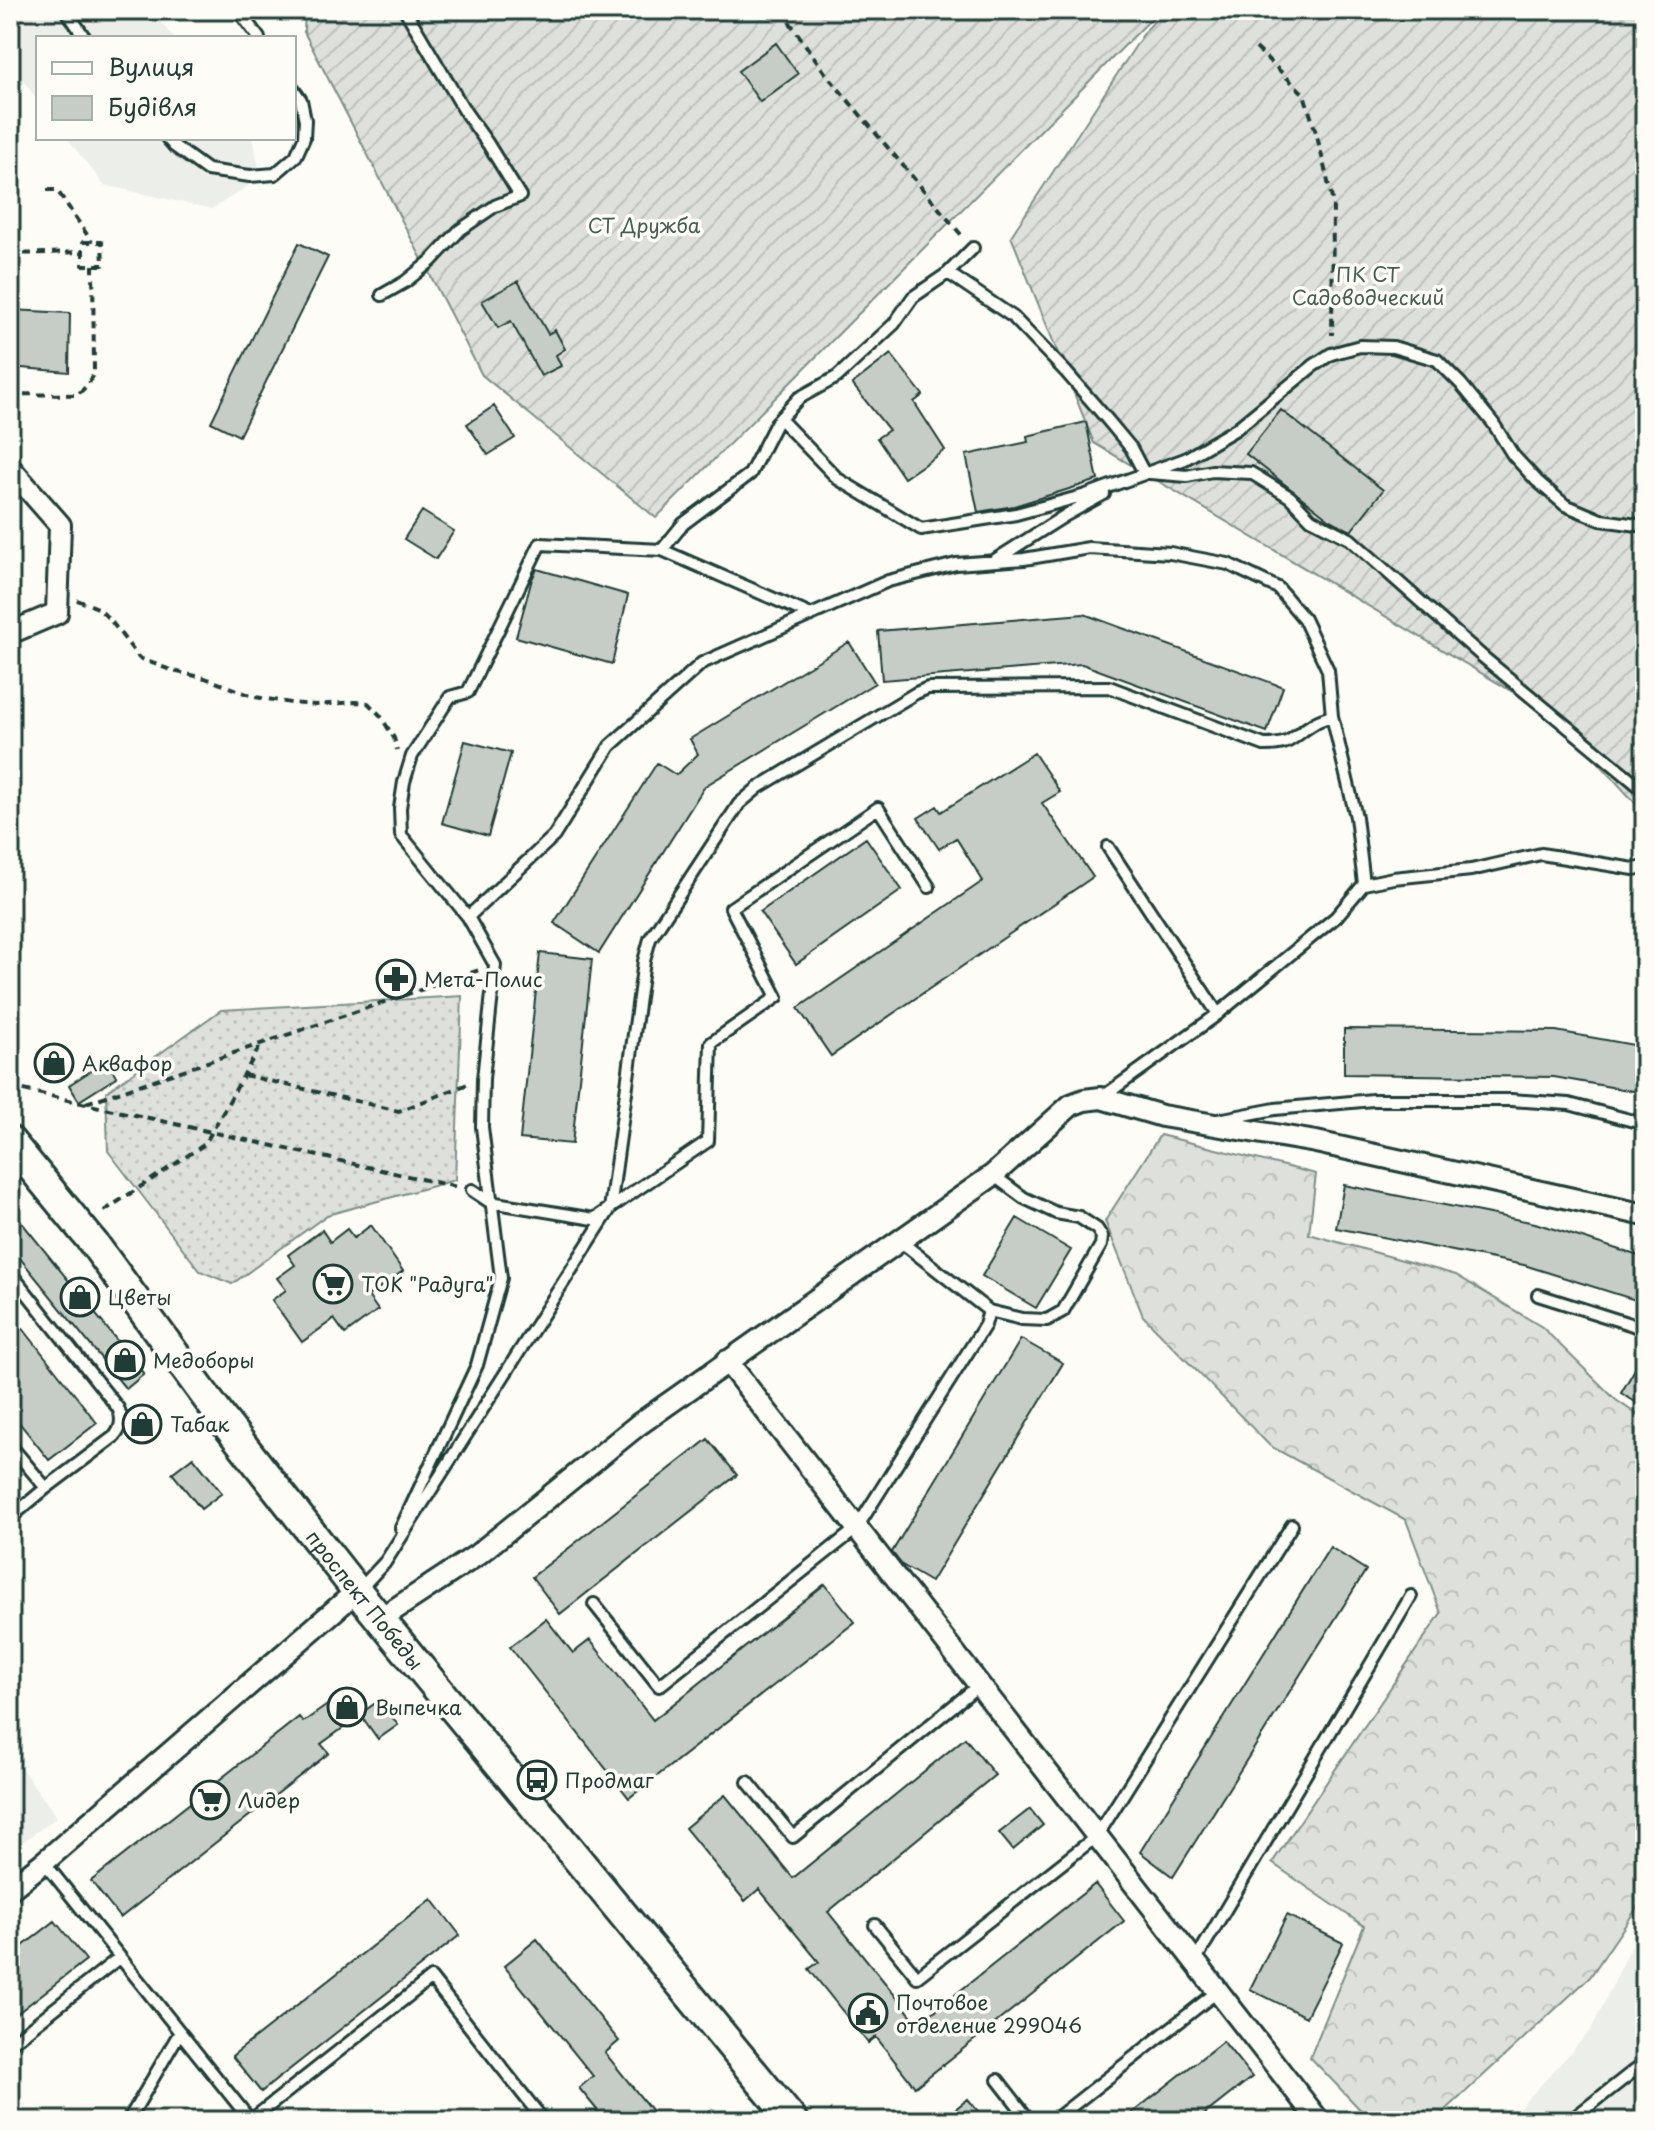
<svg xmlns="http://www.w3.org/2000/svg" width="1655" height="2131" viewBox="0 0 1655 2131" font-family="'Playpen Sans',sans-serif">
	<style>
		.built { fill: #eceee9 }
		.grass { fill: url(#grass-dots); stroke: #7e8e88; stroke-width: 2 }
		.forest { fill: url(#forest-crowns); stroke: #7e8e88; stroke-width: 2 }
		.garden { fill: url(#garden-furrows); stroke: #7e8e88; stroke-width: 2 }
		.building { fill: #c6cdc7; stroke: #1f3d34; stroke-width: 2 }
		.lines { fill: none; stroke-linecap: round; stroke-linejoin: round }
		.lane-casing { stroke: #1f3d34; stroke-width: 16 }
		.street-casing { stroke: #1f3d34; stroke-width: 26 }
		.secondary-casing { stroke: #1f3d34; stroke-width: 34 }
		.path { stroke: #1f3d34; stroke-width: 4; stroke-dasharray: 8 6; stroke-linecap: butt }
		.lane { stroke: #fdfcf7; stroke-width: 10 }
		.street { stroke: #fdfcf7; stroke-width: 20 }
		.secondary { stroke: #fdfcf7; stroke-width: 28 }
		.labels { text-anchor: middle; dominant-baseline: central; stroke-width: 7; stroke-linejoin: round; paint-order: stroke }
		.park-label { font-size: 20px; fill: #455e55; stroke: #fdfcf7 }
		.poi-label { font-size: 20px; fill: #1f3d34; stroke: #fdfcf7; text-anchor: start }
		.street-label { font-size: 20px; fill: #1f3d34; stroke: #fdfcf7 }
	</style>
	<defs>
		<pattern id="grass-dots" width="8" height="8" patternUnits="userSpaceOnUse" patternTransform="scale(2)"><rect width="8" height="8" fill="#dde0db"/><path d="M2 2h.1M6 6h.1" fill="none" stroke="#bdc1bd" stroke-width="1.8" stroke-linecap="round"/></pattern>
		<pattern id="forest-crowns" width="20" height="18" patternUnits="userSpaceOnUse" patternTransform="scale(2)"><rect width="20" height="18" fill="#dde0db"/><path d="M2 6a3 3 0 1 1 6 0M12 15a3 3 0 1 1 6 0" fill="none" stroke="#bdc1bd"/></pattern>
		<pattern id="garden-furrows" width="10" height="10" patternUnits="userSpaceOnUse" patternTransform="scale(2)"><rect width="10" height="10" fill="#dde0db"/><path d="M-1 1l2-2M0 10L10 0M9 11l2-2" fill="none" stroke="#bdc1bd"/></pattern>
	</defs>
	<rect width="100%" height="100%" fill="#fdfcf7"/>
	<filter id="ink" filterUnits="userSpaceOnUse"><feTurbulence type="fractalNoise" baseFrequency=".0125" numOctaves="2"/><feDisplacementMap in="SourceGraphic" scale="16" xChannelSelector="R" yChannelSelector="G"/><feConvolveMatrix kernelMatrix="1 2 1 2 8 2 1 2 1" color-interpolation-filters="sRGB"/></filter>
	<g filter="url(#ink)">
		<path class="built" d="M 10,10 L 151,10 L 174,38 L 38,38 L 38,100 L 10,64 Z
			M 67,138 L 253,138 L 261,178 L 212,209 L 104,185 Z
			M 10,1753 L 57,1817 L 10,1851 Z
			M 1645,1918 L 1645,2121 L 1508,2121 L 1591,2030 Z"/>
		<path class="grass" d="M 462,996 L 455,1180 L 327,1215 L 232,1284 L 200,1271 L 108,1151 L 106,1092 L 221,1010 Z"/>
		<path class="forest" d="M 1160,1135 L 1316,1174 L 1309,1234 L 1456,1275 L 1542,1327 L 1616,1400 L 1645,1420 L 1645,1896 L 1590,1977 L 1434,2121 L 1371,2121 L 1310,2057 L 1364,1926 L 1272,1863 L 1441,1613 L 1406,1520 L 1270,1446 L 1143,1316 L 1105,1221 Z"/>
		<path class="garden" d="M 305,10 L 1160,10 L 656,518 L 482,375 L 304,32 Z
			M 1165,10 L 1645,10 L 1645,814 L 1560,720 L 1094,443 L 1011,236 L 1146,30 Z"/>
		<path class="building" d="M 776,43 L 798,74 L 760,102 L 738,71 Z
			M 299,243 L 328,257 L 239,436 L 211,422 Z
			M 518,281 L 548,334 L 555,330 L 565,349 L 556,355 L 561,366 L 541,376 L 511,321 L 498,328 L 482,301 Z
			M 11,310 L 70,313 L 69,372 L 10,367 Z
			M 891,354 L 923,395 L 914,402 L 945,450 L 904,478 L 877,438 L 889,430 L 852,384 Z
			M 494,406 L 515,438 L 488,455 L 467,424 Z
			M 1281,410 L 1383,490 L 1351,531 L 1329,519 L 1246,454 Z
			M 1086,422 L 1098,480 L 1014,506 L 978,512 L 966,455 L 1028,442 L 1027,436 Z
			M 422,511 L 454,531 L 436,559 L 404,539 Z
			M 537,569 L 628,595 L 612,664 L 516,637 L 532,579 Z
			M 1084,614 L 1283,687 L 1267,732 L 1082,664 L 882,680 L 878,631 Z
			M 849,642 L 875,683 L 705,786 L 599,953 L 554,923 L 657,763 L 676,775 L 698,754 L 690,739 Z
			M 465,741 L 511,753 L 488,836 L 442,823 Z
			M 1034,753 L 1060,792 L 1042,803 L 1093,877 L 831,1056 L 798,1008 L 983,881 L 956,838 L 939,849 L 918,818 L 937,806 L 941,812 Z
			M 866,838 L 902,890 L 796,964 L 760,912 Z
			M 540,953 L 592,959 L 572,1144 L 520,1139 Z
			M 1344,1029 L 1556,1031 L 1645,1047 L 1645,1093 L 1554,1077 L 1344,1074 Z
			M 106,1061 L 117,1077 L 79,1101 L 69,1085 Z
			M 1344,1185 L 1535,1223 L 1645,1258 L 1645,1303 L 1524,1265 L 1336,1228 Z
			M 10,1208 L 144,1374 L 126,1389 L 10,1246 Z
			M 1017,1218 L 1071,1250 L 1036,1308 L 982,1276 Z
			M 371,1225 L 403,1271 L 368,1296 L 378,1310 L 345,1334 L 334,1319 L 302,1342 L 272,1300 L 286,1290 L 277,1278 L 295,1265 L 288,1255 L 322,1230 L 330,1242 L 347,1229 L 354,1238 Z
			M 10,1312 L 97,1423 L 49,1460 L 10,1411 Z
			M 1021,1339 L 1063,1363 L 931,1582 L 902,1565 L 892,1552 Z
			M 1645,1352 L 1645,1408 L 1621,1393 Z
			M 147,1408 L 158,1425 L 138,1440 L 128,1427 L 129,1421 Z
			M 708,1439 L 737,1475 L 560,1614 L 532,1577 Z
			M 193,1457 L 222,1493 L 201,1509 L 172,1473 Z
			M 1330,1547 L 1366,1570 L 1173,1877 L 1140,1852 Z
			M 825,1584 L 855,1622 L 629,1798 L 510,1647 L 546,1619 L 573,1653 L 590,1640 L 653,1720 Z
			M 345,1693 L 361,1715 L 321,1744 L 329,1753 L 120,1918 L 91,1881 L 299,1717 L 303,1722 Z
			M 380,1700 L 398,1725 L 378,1739 L 360,1714 Z
			M 965,1738 L 995,1775 L 828,1912 L 918,2024 L 1095,1884 L 1124,1921 L 915,2087 L 876,2037 L 868,2043 L 809,1969 L 819,1962 L 759,1889 L 745,1901 L 685,1828 L 725,1795 L 793,1878 Z
			M 1030,1809 L 1043,1825 L 1013,1850 L 999,1833 Z
			M 432,1899 L 460,1935 L 261,2092 L 232,2056 Z
			M 1287,1915 L 1343,1943 L 1306,2017 L 1250,1989 Z
			M 55,1921 L 86,1960 L 10,2019 L 10,1956 Z
			M 537,1939 L 619,2041 L 605,2053 L 660,2121 L 606,2121 L 579,2088 L 593,2076 L 504,1966 Z
			M 1223,2041 L 1252,2077 L 1196,2121 L 1122,2121 Z
			M 968,2099 L 986,2121 L 940,2121 Z"/>
		<g class="lines">
			<defs>
				<path id="lane" d="M 66,10 L 85,38
					M 238,10 L 259,38
					M 167,138 L 174,146 L 207,170 L 250,176 L 275,174 L 296,156 L 304,138 L 305,120 L 301,100 L 294,90
					M 948,273 L 1013,317 L 1066,372 L 1106,418 L 1131,448 L 1144,473 L 1140,475
					M 382,295 L 405,282 L 431,261 L 460,230 L 495,206 L 520,196 L 488,144 L 466,113 L 405,10
					M 780,419 L 838,479 L 921,529 L 1016,514 L 1053,504 L 1086,495 L 1185,459 L 1236,429 L 1313,366 L 1331,354 L 1360,346 L 1393,347 L 1437,360 L 1461,384 L 1493,423 L 1513,455 L 1537,481 L 1565,505 L 1601,520 L 1645,526
					M 1150,473 L 1187,476 L 1212,471 L 1251,473 L 1290,497 L 1311,519 L 1350,539 L 1483,657 L 1645,791
					M 662,550 L 683,524 L 750,474 L 776,423 L 799,398 L 837,377 L 894,324 L 913,297 L 948,273 L 973,248
					M 995,560 L 1066,515 L 1104,494
					M 1108,847 L 1218,1014
					M 1364,884 L 1393,878 L 1471,870 L 1541,854 L 1634,869 L 1645,867
					M 468,917 L 554,836 L 610,746 L 702,663 L 888,581 L 956,564 L 1024,559 L 1089,548 L 1170,553 L 1228,564 L 1278,588 L 1304,619 L 1328,670 L 1332,716 L 1356,817 L 1364,884 L 1336,917 L 1214,1017 L 1101,1098
					M 1218,1120 L 1275,1109 L 1373,1100 L 1511,1100 L 1569,1104 L 1645,1124
					M 472,1190 L 490,1202 L 594,1219 L 708,1141 L 711,1043 L 777,997 L 731,908 L 878,808 L 929,887
					M 10,1272 L 118,1408 C 123,1418 122,1427 115,1436 L 46,1488 L 10,1445
					M 1538,1295 L 1633,1325 L 1645,1331
					M 989,1311 L 1022,1319 L 1047,1320 L 1063,1311 L 1101,1245 L 1102,1237 L 1097,1229 L 1079,1217 L 1056,1213 L 1024,1198 L 993,1175
					M 10,1518 L 46,1488
					M 401,1528 L 477,1365 L 501,1278 L 482,1127 L 483,1079 L 495,965 L 468,917 L 401,835 L 400,808 L 404,782 L 412,756 L 450,697 L 468,692 L 540,544 L 662,550 L 811,615
					M 384,1564 L 610,1209 L 644,961 L 650,939 L 739,804 L 759,787 L 916,693 L 928,688 L 1109,687 L 1264,745 C 1294,745 1291,737 1313,724 C 1318,720 1326,718 1332,716
					M 359,1590 L 386,1561
					M 594,1604 L 659,1686 L 856,1529 L 985,1325 L 989,1311 L 900,1241
					M 748,1782 L 793,1837 L 979,1685
					M 44,1862 L 251,2121
					M 875,1925 L 917,1977 L 1097,1836 L 1292,1525
					M 1195,1961 L 1411,1596
					M 10,2044 L 120,1957
					M 998,2080 L 1030,2121
					M 128,2121 L 180,2032
					M 250,2121 L 431,1978 L 544,2121
					M 1053,2121 L 1218,1991
					M 1570,2121 L 1645,2062"/>
				<path id="street" d="M 10,468 L 60,525 L 57,613 L 10,633
					M 727,1361 L 1319,2121
					M 380,1619 L 477,1555 L 638,1425 L 993,1175 L 1071,1105 L 1084,1100 L 1101,1098 L 1162,1116 L 1316,1142 L 1645,1215
					M 10,1889 L 44,1862 L 357,1591"/>
				<g id="secondary">
					<path id="s1" d="M 10,1141 L 95,1245 L 223,1420 L 357,1591 L 793,2121"/>
				</g>
			</defs>
			<use href="#lane" class="lane-casing"/>
			<use href="#street" class="street-casing"/>
			<use href="#secondary" class="secondary-casing"/>
			<path class="path" d="M 781,10 L 826,74 L 963,237
				M 1256,48 L 1304,94 L 1317,136 L 1333,203 L 1332,335
				M 47,190 L 57,190 L 92,242
				M 83,242 L 102,242 L 103,265 L 83,265 Z
				M 10,254 L 82,252
				M 10,394 L 77,395 L 89,384 L 94,371 L 93,265
				M 77,600 L 98,608 L 111,621 L 139,658 L 173,671 L 205,678 L 255,697 L 291,703 L 315,705 L 356,702 L 368,703 L 380,715 L 394,738 L 397,750
				M 244,1075 L 399,1111 L 468,1084
				M 10,1087 L 457,1187
				M 86,1103 L 479,970
				M 104,1211 L 205,1144 L 260,1046"/>
			<use href="#lane" class="lane"/>
			<use href="#street" class="street"/>
			<use href="#secondary" class="secondary"/>
		</g>
	</g>
	<defs>
		<symbol id="pharmacy-ring" viewBox="-11 -11 22 22"><circle r="9.5" fill="#fdfcf7" stroke="#1f3d34" stroke-width="1.5"/><path d="M-2-6h4v4h4v4h-4v4h-4v-4h-4v-4h4Z" fill="#1f3d34"/></symbol>
		<symbol id="shop-ring" viewBox="-11 -11 22 22"><circle r="9.5" fill="#fdfcf7" stroke="#1f3d34" stroke-width="1.5"/><path d="M-5-2.5h2.3a2.7 3.5 0 0 1 5.4 0H5L5.5 6h-11ZM-1.5-2.5h3a1.5 2.3 0 0 0-3 0Z" fill="#1f3d34"/></symbol>
		<symbol id="supermarket-ring" viewBox="-11 -11 22 22"><circle r="9.5" fill="#fdfcf7" stroke="#1f3d34" stroke-width="1.5"/><path d="M-6-5.5h2.5l.6 2H6L4.5 2H-2.5L-4.4-4H-6ZM-1.5 3.2a1.3 1.3 0 1 0 .1 0ZM3 3.2a1.3 1.3 0 1 0 .1 0Z" fill="#1f3d34"/></symbol>
		<symbol id="bus-ring" viewBox="-11 -11 22 22"><circle r="9.5" fill="#fdfcf7" stroke="#1f3d34" stroke-width="1.5"/><path d="M-5-6H5V4H4V6H2V4H-2V6H-4V4H-5ZM-3.5-4V0h7V-4ZM-3.5 1.2v1.5H-2V1.2ZM2 1.2v1.5H3.5V1.2Z" fill="#1f3d34"/></symbol>
		<symbol id="civic-ring" viewBox="-11 -11 22 22"><circle r="9.5" fill="#fdfcf7" stroke="#1f3d34" stroke-width="1.5"/><path d="M-.6-6.5H3V-4.5H.6V-3L4-1V1h2V6H-6V1h2V-1L-.6-3ZM-1.2 2.5V6h2.4V2.5Z" fill="#1f3d34"/></symbol>
	</defs>
	<g fill-rule="evenodd">
		<use href="#pharmacy-ring" x="374" y="957" width="44" height="44"/>
		<use href="#shop-ring" x="32" y="1041" width="44" height="44"/>
		<use href="#supermarket-ring" x="311" y="1262" width="44" height="44"/>
		<use href="#shop-ring" x="58" y="1275" width="44" height="44"/>
		<use href="#shop-ring" x="103" y="1338" width="44" height="44"/>
		<use href="#shop-ring" x="120" y="1402" width="44" height="44"/>
		<use href="#shop-ring" x="325" y="1685" width="44" height="44"/>
		<use href="#bus-ring" x="515" y="1758" width="44" height="44"/>
		<use href="#supermarket-ring" x="188" y="1778" width="44" height="44"/>
		<use href="#civic-ring" x="846" y="1991" width="44" height="44"/>
	</g>
	<g class="labels">
		<g class="park-label">
			<text x="644" y="225">СТ Дружба</text>
			<text x="1368" y="274">ПК СТ<tspan x="1368" dy="23">Садоводческий</tspan></text>
		</g>
		<g class="poi-label">
			<text x="424" y="979">Мета-Полис</text>
			<text x="82" y="1063">Аквафор</text>
			<text x="361" y="1284">ТОК "Радуга"</text>
			<text x="108" y="1297">Цветы</text>
			<text x="153" y="1360">Медоборы</text>
			<text x="170" y="1424">Табак</text>
			<text x="375" y="1707">Выпечка</text>
			<text x="565" y="1780">Продмаг</text>
			<text x="238" y="1800">Лидер</text>
			<text x="896" y="2002">Почтовое<tspan x="896" dy="23">отделение 299046</tspan></text>
		</g>
		<g class="street-label">
			<text stroke="none"><textPath href="#s1" startOffset="580">проспект Победы</textPath></text>
		</g>
	</g>
	<rect width="1655" height="2131" fill="none" stroke="#fdfcf7" stroke-width="40"/>
	<rect x="20" y="20" width="1615" height="2091" fill="none" stroke="#1f3d34" stroke-width="3" filter="url(#ink)"/>
	<rect x="36" y="36" width="260" height="104" fill="#fdfcf7" stroke="#a4b0a9" stroke-width="2"/>
	<rect x="52" y="62" width="40" height="12" fill="#fdfcf7" stroke="#a4b0a9" stroke-width="2"/>
	<text x="108" y="76" font-size="24" fill="#1f3d34">Вулиця</text>
	<rect x="52" y="96" width="40" height="24" fill="#c6cdc7" stroke="#a4b0a9" stroke-width="2"/>
	<text x="108" y="116" font-size="24" fill="#1f3d34">Будівля</text>
</svg>
